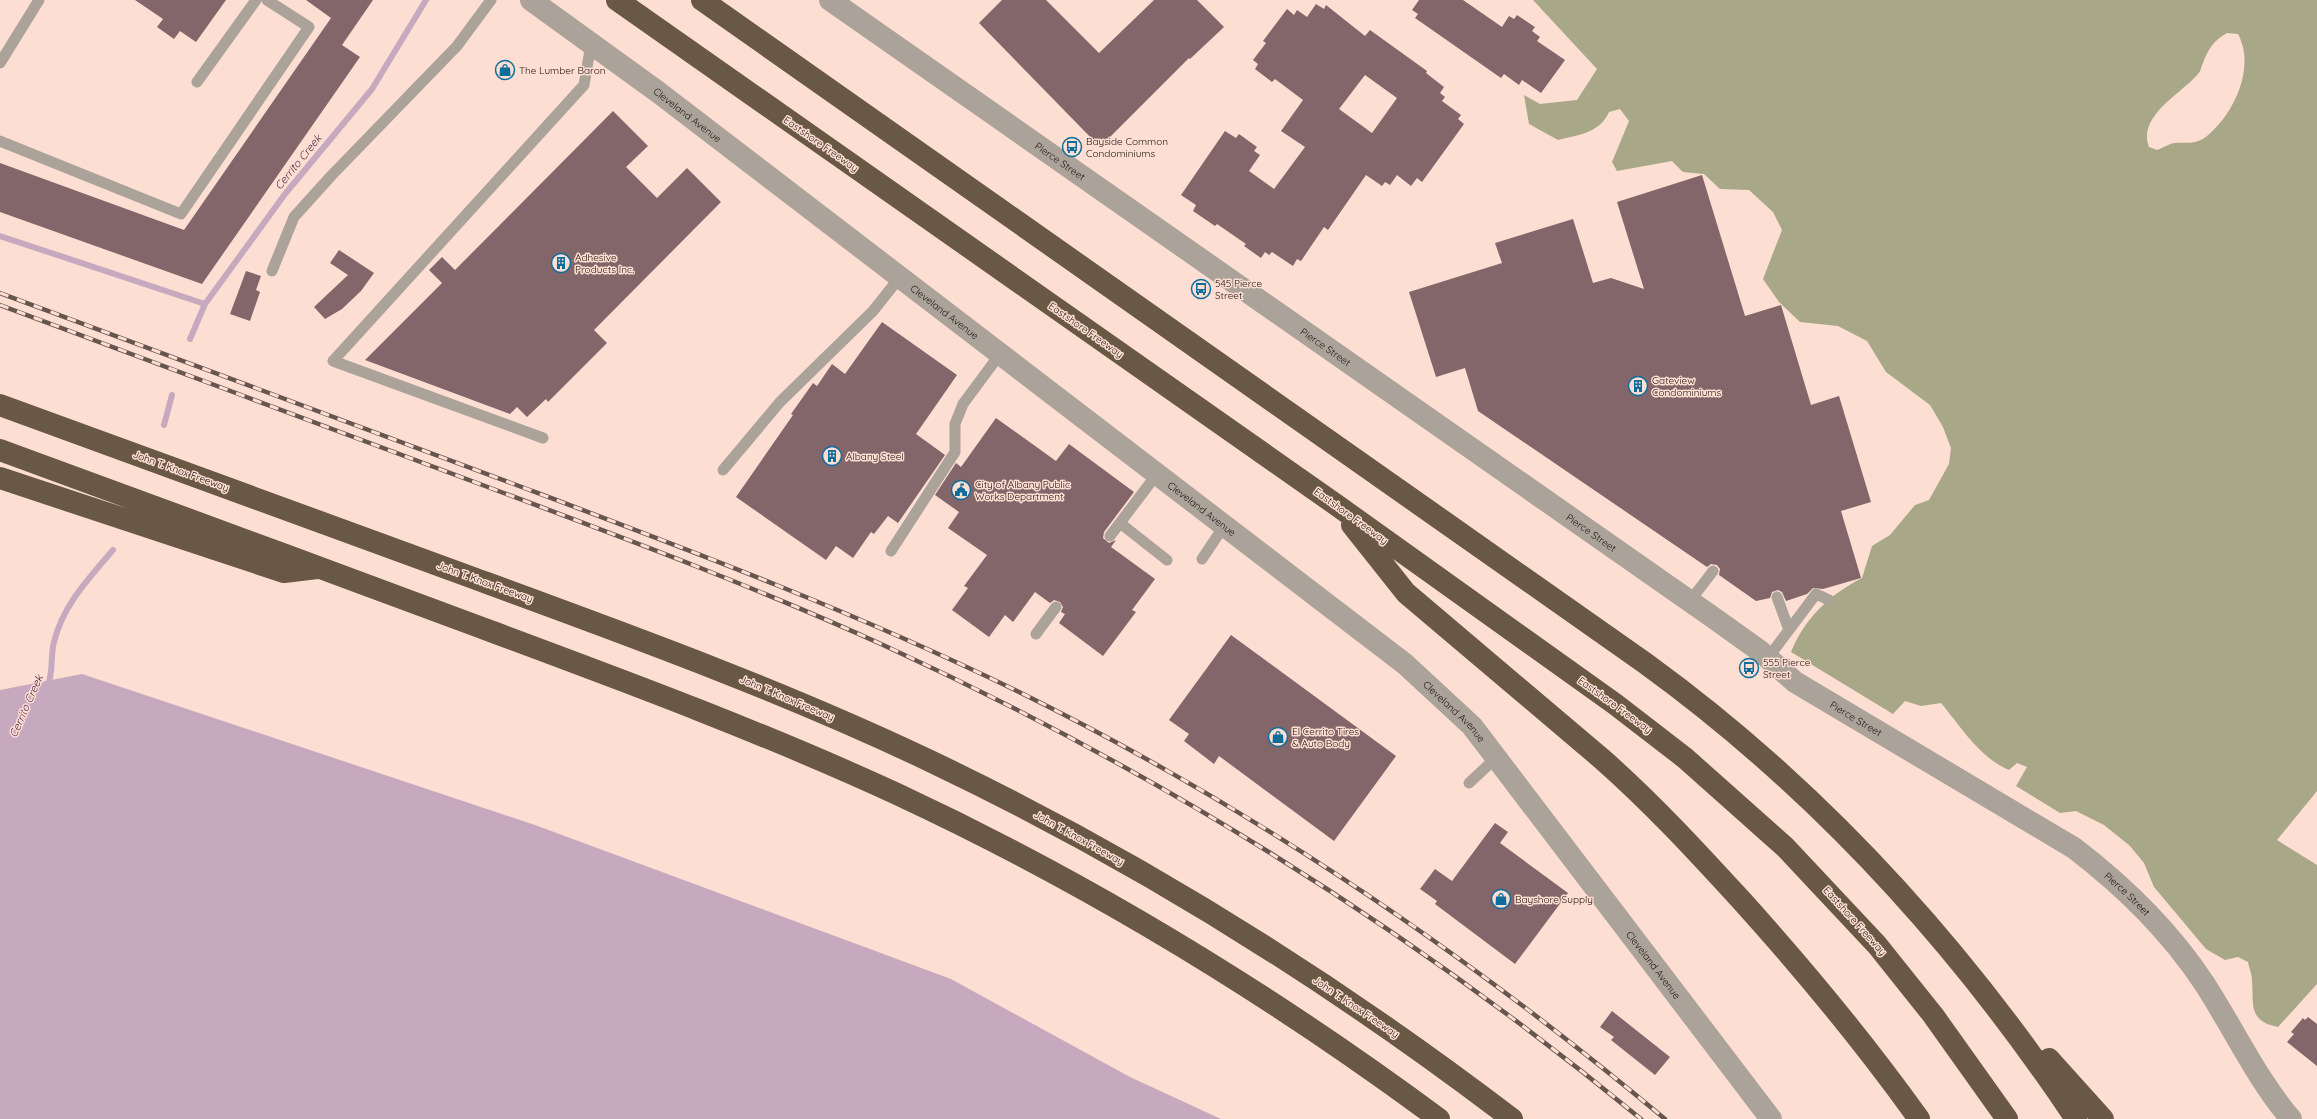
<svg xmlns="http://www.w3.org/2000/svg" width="2317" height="1119" viewBox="0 0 2317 1119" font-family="Quicksand,sans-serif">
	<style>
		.forest { fill: #a8a787; fill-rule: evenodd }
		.water { fill: #c6a9be }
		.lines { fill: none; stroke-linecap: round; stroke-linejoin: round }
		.stream { stroke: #c6a9be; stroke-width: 6 }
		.building { fill: #83666a; fill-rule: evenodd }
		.service { stroke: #aba399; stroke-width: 11 }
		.tertiary { stroke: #aba399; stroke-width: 22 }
		.motorway { stroke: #695844; stroke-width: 22 }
		.rail-casing { stroke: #67564f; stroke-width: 4.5 }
		.rail { stroke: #fdded2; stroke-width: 3; stroke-dasharray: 9; stroke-linecap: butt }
		.labels { text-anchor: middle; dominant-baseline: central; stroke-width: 3; stroke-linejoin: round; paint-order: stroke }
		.poi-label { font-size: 10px; fill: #1f1410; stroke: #fdded2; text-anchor: start }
		.street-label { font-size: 10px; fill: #1f1410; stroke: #fdded2 }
		.water-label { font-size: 11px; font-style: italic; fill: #512948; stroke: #fdded2 }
	</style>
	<rect width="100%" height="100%" fill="#fdded2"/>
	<path class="forest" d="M 1533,0 L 2317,0 L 2317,791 L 2277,840 L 2317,865 L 2317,984 L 2278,1027 C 2247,1021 2254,1003 2252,980 C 2252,974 2249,968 2248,962 L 2238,957 L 2225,960 L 2206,949 L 2154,887 L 2144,863 L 2130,846 L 2104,825 L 2076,811 L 2060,813 L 2016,786 L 2027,767 L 2017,763 L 2009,770 C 1979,757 1962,728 1941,703 L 1921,706 L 1905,701 L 1893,714 L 1791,652 C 1805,618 1829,595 1862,578 L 1872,546 L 1890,535 L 1915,505 L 1929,500 L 1949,464 L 1951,448 L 1943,427 L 1930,405 L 1886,372 L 1867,341 L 1838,326 L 1800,322 L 1779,302 L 1763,279 L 1782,230 L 1773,212 L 1749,190 L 1720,189 L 1704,174 L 1683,172 L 1672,161 L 1617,171 L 1612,162 L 1629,121 L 1620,109 L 1609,112 C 1600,133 1578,135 1558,140 L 1529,124 L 1524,95 L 1540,104 L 1577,100 L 1597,69 ZM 2227,33 L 2238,34 C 2256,67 2234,114 2207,136 C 2196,145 2187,142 2174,143 C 2169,144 2162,148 2157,150 L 2149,147 C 2137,116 2181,94 2198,74 C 2201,71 2201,67 2203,63 C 2208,49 2214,40 2227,33 Z"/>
	<path class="water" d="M 82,674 L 535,825 L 951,979 L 1130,1077 L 1221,1119 L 0,1119 L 0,690 Z"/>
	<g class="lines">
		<path class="stream" d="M 0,236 L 205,304
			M 190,339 L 205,304 L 285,194 L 372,89 L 426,0
			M 164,425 L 172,395
			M 47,687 C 54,673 50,656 54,642 C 63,605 89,578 113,550"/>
	</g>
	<path class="building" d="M 135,0 L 226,0 L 196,42 L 180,31 L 174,39 L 157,27 L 163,19 Z
		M 306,0 L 373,0 L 342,45 L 360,57 L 202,284 L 0,212 L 0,163 L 184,230 L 331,18 Z
		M 1002,0 L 1046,0 L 1099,53 L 1154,0 L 1197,0 L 1224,27 L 1190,59 L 1189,58 L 1100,147 L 979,23 Z
		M 1419,0 L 1463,0 L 1502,27 L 1509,16 L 1514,19 L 1517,15 L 1535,27 L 1532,31 L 1540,37 L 1537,41 L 1565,60 L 1541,93 L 1522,80 L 1519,85 L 1504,74 L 1501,78 L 1415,18 L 1418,14 L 1412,10 Z
		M 1316,4 L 1324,9 L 1326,5 L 1365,36 L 1370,30 L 1427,71 L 1426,73 L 1444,87 L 1440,93 L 1445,97 L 1442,101 L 1461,115 L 1458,119 L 1464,124 L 1422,182 L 1417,178 L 1411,186 L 1397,175 L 1390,185 L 1385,182 L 1382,186 L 1366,175 L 1328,230 L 1324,227 L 1301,261 L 1297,259 L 1293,266 L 1272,252 L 1269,255 L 1265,252 L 1261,258 L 1244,246 L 1246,244 L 1217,224 L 1215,226 L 1193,211 L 1196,205 L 1181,195 L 1225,131 L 1236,138 L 1239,134 L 1257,147 L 1254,151 L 1260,155 L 1249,171 L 1274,189 L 1305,147 L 1281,131 L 1303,100 L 1275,79 L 1272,82 L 1255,69 L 1258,64 L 1253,60 L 1266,43 L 1263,41 L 1287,9 L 1294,15 L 1297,10 L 1307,17 ZM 1365,75 L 1397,98 L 1372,133 L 1339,109 Z
		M 613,111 L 648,146 L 626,167 L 657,198 L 687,168 L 721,202 L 594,330 L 607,343 L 548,402 L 546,399 L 527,417 L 517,407 L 510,414 L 365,360 L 442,283 L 429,270 L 442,257 L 455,270 Z
		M 1702,175 L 1745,316 L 1781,305 L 1811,405 L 1839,396 L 1871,502 L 1841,511 L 1861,578 L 1823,589 L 1813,588 L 1807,594 L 1786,601 L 1782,592 L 1778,590 L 1772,592 L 1770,598 L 1756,601 L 1719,575 L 1720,569 L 1717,565 L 1711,564 L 1707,567 L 1478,411 L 1465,368 L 1436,377 L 1409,292 L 1502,263 L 1495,243 L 1573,219 L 1593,283 L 1611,278 L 1644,289 L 1617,202 Z
		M 339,250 L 374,273 L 361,291 L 342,309 L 325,319 L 314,307 L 348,275 L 330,263 Z
		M 246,271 L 261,276 L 256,290 L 260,292 L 250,321 L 230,314 Z
		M 882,322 L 957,375 L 916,434 L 945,455 L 898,523 L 888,516 L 874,534 L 871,532 L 853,558 L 836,546 L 826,560 L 736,497 L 793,415 L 791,414 L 813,383 L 817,386 L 832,364 L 845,374 Z
		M 996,418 L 1056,461 L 1069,444 L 1134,492 L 1104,532 L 1103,538 L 1109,543 L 1116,540 L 1111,547 L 1155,579 L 1132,610 L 1136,612 L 1103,656 L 1059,623 L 1065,614 L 1061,612 L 1063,607 L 1060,602 L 1054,600 L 1050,603 L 1035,592 L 1013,622 L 1005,615 L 989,637 L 952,610 L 968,588 L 964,586 L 987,555 L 948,528 L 959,512 L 935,495 L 956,463 L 961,467 Z
		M 1231,635 L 1396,756 L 1334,841 L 1219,756 L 1214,764 L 1184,741 L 1189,734 L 1169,720 Z
		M 1495,823 L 1508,832 L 1500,843 L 1568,893 L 1515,964 L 1435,904 L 1437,901 L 1420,889 L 1435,869 L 1452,881 Z
		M 1612,1011 L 1670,1057 L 1655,1075 L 1611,1040 L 1614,1037 L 1600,1027 Z
		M 2308,1017 L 2317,1024 L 2317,1066 L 2287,1042 L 2294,1034 L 2291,1032 L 2303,1018 L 2305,1020 Z"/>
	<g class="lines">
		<path class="service" d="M 0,63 L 39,0
			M 197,82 L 256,0
			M 0,141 L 181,214 L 309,27 L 267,0
			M 272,271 L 294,217 L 331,176 L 457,46 L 491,0
			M 543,438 L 333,361 L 584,85 L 591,44
			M 723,470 L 780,402 L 873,311 L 900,277
			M 1120,523 L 1167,560
			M 1110,536 L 1157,474
			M 891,551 L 955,452 L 955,424 L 963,404 L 1000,354
			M 1202,559 L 1224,526
			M 1777,597 L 1789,630
			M 1690,601 L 1713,571
			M 1036,634 L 1056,607
			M 1768,658 L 1816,594 L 1829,600
			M 1469,783 L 1497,757"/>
		<g class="tertiary">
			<path id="s1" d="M 531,0 L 658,92 L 1405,664 L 1472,726 L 1771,1119"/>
			<path id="s2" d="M 830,0 L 1711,616 L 1760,651 L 1795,682 L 2074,848 C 2125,887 2169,930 2204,983 C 2234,1029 2256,1078 2291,1119"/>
		</g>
		<path class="motorway" d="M 617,0 L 1335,504 L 1615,704 L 1685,758 L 1785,847 L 1877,945 L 1933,1015 L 2007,1119
			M 702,0 L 1645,663 C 1816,787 1959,944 2076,1119
			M 0,405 C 158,463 317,521 476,579 C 629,635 783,691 930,761 C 1136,859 1331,981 1512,1119
			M 0,450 C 155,507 311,564 466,622 C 611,676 756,729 897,794 C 1088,883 1270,994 1439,1119
			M 0,478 L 284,572 L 317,568
			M 1352,525 L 1406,593 L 1602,759 C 1652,803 1697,852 1742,901 C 1805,971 1864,1042 1919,1119
			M 2049,1059 L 2103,1119"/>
		<defs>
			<path id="rail" d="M 0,293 C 170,356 341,420 511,483 C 681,547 851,610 1015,690 C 1249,805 1465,952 1665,1119
				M 0,305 C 159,364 318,424 477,483 C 613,534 749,584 881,644 C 1154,769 1410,929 1641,1119"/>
		</defs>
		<use href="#rail" class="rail-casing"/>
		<use href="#rail" class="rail"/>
	</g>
	<defs>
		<symbol id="shop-ring" viewBox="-11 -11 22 22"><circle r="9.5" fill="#fdded2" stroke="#0f6d9c" stroke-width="1.5"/><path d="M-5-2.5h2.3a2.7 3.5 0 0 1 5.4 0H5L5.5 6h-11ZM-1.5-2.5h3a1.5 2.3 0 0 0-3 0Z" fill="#0f6d9c"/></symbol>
		<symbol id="bus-ring" viewBox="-11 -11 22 22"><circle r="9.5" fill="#fdded2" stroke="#0f6d9c" stroke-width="1.5"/><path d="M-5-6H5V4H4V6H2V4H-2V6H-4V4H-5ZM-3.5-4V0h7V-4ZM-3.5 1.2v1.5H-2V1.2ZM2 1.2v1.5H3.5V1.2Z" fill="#0f6d9c"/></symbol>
		<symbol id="building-ring" viewBox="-11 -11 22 22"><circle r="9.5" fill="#fdded2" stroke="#0f6d9c" stroke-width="1.5"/><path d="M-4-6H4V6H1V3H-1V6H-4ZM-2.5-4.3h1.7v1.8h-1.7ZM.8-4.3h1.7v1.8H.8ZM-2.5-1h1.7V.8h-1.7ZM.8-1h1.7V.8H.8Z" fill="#0f6d9c"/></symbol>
		<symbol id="civic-ring" viewBox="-11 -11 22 22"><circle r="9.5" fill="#fdded2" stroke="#0f6d9c" stroke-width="1.5"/><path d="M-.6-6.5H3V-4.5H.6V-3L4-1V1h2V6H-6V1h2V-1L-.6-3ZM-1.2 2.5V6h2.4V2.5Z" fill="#0f6d9c"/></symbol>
	</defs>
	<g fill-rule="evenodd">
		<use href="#shop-ring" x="494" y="59" width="22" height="22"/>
		<use href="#bus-ring" x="1061" y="136" width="22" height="22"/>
		<use href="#building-ring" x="550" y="252" width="22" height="22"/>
		<use href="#bus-ring" x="1190" y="278" width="22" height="22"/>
		<use href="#building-ring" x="1627" y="375" width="22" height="22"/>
		<use href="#building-ring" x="821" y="445" width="22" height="22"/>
		<use href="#civic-ring" x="950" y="479" width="22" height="22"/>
		<use href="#bus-ring" x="1738" y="657" width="22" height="22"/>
		<use href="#shop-ring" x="1267" y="726" width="22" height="22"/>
		<use href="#shop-ring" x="1490" y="888" width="22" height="22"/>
	</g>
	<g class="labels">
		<g class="poi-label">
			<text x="519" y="70">The Lumber Baron</text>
			<text x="1086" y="141">Bayside Common<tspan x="1086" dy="12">Condominiums</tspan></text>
			<text x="575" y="257">Adhesive<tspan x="575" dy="12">Products Inc.</tspan></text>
			<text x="1215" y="283">545 Pierce<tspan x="1215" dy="12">Street</tspan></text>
			<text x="1652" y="380">Gateview<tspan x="1652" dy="12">Condominiums</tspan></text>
			<text x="846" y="456">Albany Steel</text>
			<text x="975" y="484">City of Albany Public<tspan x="975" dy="12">Works Department</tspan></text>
			<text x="1763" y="662">555 Pierce<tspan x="1763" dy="12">Street</tspan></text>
			<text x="1292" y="731">El Cerrito Tires<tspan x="1292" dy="12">&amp; Auto Body</tspan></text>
			<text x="1515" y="899">Bayshore Supply</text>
		</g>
		<g class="street-label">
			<text stroke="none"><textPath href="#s1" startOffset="194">Cleveland Avenue</textPath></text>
			<text transform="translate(821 144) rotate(35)">Eastshore Freeway</text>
			<text stroke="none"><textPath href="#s2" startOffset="281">Pierce Street</textPath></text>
			<text stroke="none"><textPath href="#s1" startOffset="518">Cleveland Avenue</textPath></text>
			<text transform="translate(1086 330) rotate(35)">Eastshore Freeway</text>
			<text stroke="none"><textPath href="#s2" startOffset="605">Pierce Street</textPath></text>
			<text transform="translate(181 471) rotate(20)">John T. Knox Freeway</text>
			<text stroke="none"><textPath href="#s1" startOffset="842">Cleveland Avenue</textPath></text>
			<text transform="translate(1351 516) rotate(36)">Eastshore Freeway</text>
			<text stroke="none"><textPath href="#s2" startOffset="929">Pierce Street</textPath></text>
			<text transform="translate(485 582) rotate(20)">John T. Knox Freeway</text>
			<text transform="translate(787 698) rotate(23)">John T. Knox Freeway</text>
			<text transform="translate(1615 705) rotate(36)">Eastshore Freeway</text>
			<text stroke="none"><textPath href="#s1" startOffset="1166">Cleveland Avenue</textPath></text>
			<text stroke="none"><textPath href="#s2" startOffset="1253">Pierce Street</textPath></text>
			<text transform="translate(1079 838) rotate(29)">John T. Knox Freeway</text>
			<text stroke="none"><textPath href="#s2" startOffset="1577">Pierce Street</textPath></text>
			<text transform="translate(1855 921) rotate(48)">Eastshore Freeway</text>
			<text stroke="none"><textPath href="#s1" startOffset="1489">Cleveland Avenue</textPath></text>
			<text transform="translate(1356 1007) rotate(34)">John T. Knox Freeway</text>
		</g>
		<g class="water-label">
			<text transform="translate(298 162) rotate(-51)">Cerrito Creek</text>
			<text transform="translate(26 706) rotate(-66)">Cerrito Creek</text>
		</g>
	</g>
</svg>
